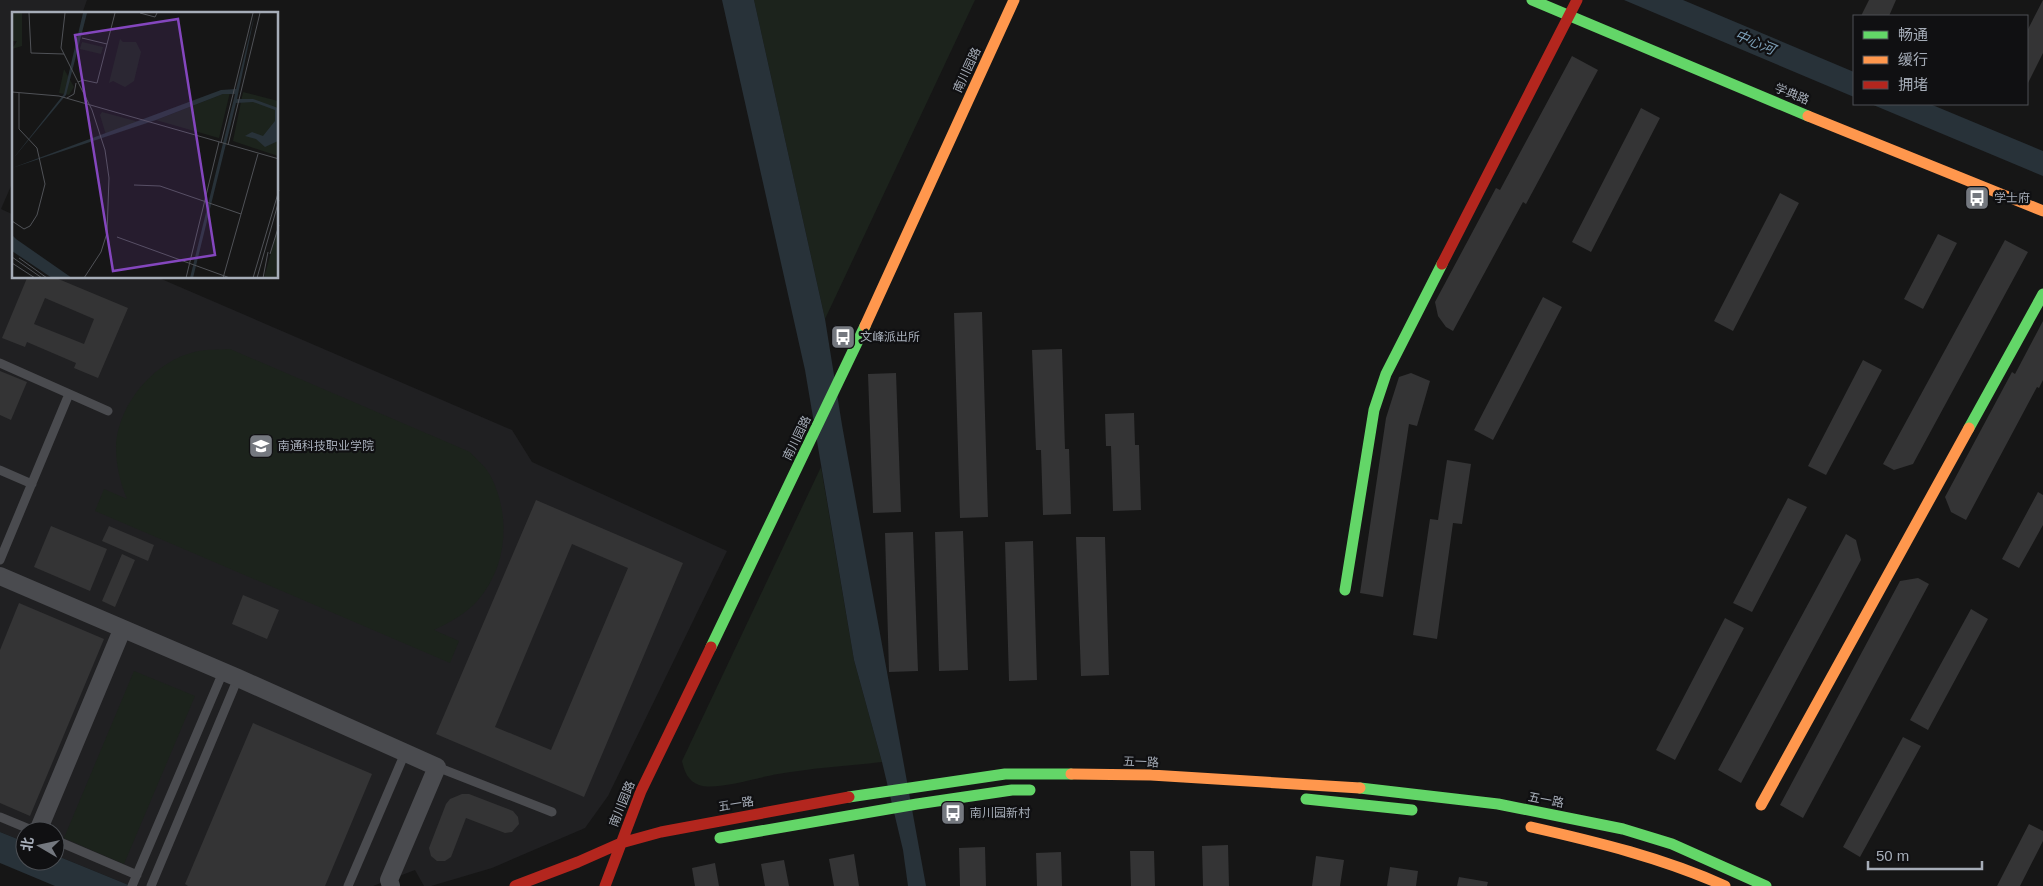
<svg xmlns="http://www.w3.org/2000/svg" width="2043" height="886" viewBox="0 0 2043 886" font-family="Helvetica,'Noto Sans SC',sans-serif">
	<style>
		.built { fill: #202022 }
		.green { fill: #1c231c }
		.water { fill: #283239 }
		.building { fill: #343435; fill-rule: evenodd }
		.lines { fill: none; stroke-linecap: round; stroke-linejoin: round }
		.lane { stroke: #4a4b4f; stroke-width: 9 }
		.street { stroke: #4a4b4f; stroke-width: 18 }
		.fast { stroke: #63d668; stroke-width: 11 }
		.slow { stroke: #ff974d; stroke-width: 11 }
		.jam { stroke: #b3261e; stroke-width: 11 }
		.labels { text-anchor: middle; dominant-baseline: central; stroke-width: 4.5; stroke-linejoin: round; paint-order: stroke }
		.street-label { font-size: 12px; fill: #a6adb8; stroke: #101012 }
		.poi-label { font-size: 12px; fill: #a6adb8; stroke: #101012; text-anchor: start }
		.water-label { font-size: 14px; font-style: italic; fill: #7b9db5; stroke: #101012 }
		.inset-road { fill: none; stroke: #505257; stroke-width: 1 }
		.view { fill: #8446be; fill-opacity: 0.15; stroke: #8446be; stroke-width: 2.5 }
		.inset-edge { fill: none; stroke: #a6adb8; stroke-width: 2.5 }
	</style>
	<rect width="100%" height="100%" fill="#161616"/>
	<path class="built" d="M 0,0 L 87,0 L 82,14 L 14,14 L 14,179 L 1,209 L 14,215 L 14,278 L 159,278 L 512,430 L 532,462 L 727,551 L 608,796 L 585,828 L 492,868 L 431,886 L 424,886 L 415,870 L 373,886 L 131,886 L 55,855 L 55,831 L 25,831 L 25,842 L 0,832 Z"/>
	<path class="green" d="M 754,0 L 975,0 L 825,319 Z
		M 230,349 L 470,452 C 476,459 485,466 490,475 C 511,514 508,566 478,600 C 466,614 450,622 434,630 L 459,641 L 450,663 L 95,511 L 104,489 L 127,499 C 120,482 116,465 116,447 C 118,403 156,359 199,351 C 209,349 220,350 230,349 Z
		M 821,467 L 854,660 L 882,762 C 847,766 812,768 778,774 C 759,777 716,791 699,785 C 688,781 684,771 682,761 Z
		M 134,671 L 195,696 L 124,864 L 64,838 Z"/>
	<path class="water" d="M 722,0 L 754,0 L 825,319 L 842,425 L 926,886 L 908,886 L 903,850 L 882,762 L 854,660 L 805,370 Z
		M 1624,0 L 1683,0 L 1854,72 L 1854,97 Z
		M 1871,104 L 1930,104 L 2043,151 L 2043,176 Z
		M 0,832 L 25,842 L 25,861 L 55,861 L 55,855 L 131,886 L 55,886 L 0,863 Z"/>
	<path class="building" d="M 1869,0 L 1896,0 L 1889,16 L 1861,16 Z
		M 2043,0 L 2043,53 L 2027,85 L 2027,31 Z
		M 1572,56 L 1598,70 L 1526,204 L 1523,202 L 1453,331 L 1446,327 L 1438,316 L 1435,302 L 1496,188 L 1500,190 Z
		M 1641,108 L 1660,118 L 1591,252 L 1572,242 Z
		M 1780,193 L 1799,203 L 1733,331 L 1714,321 Z
		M 1938,234 L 1957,243 L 1923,309 L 1904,299 Z
		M 2005,240 L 2028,252 L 1913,464 L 1894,470 L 1883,464 Z
		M 27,278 L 56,278 L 128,308 L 98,378 L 74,368 L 76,363 L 27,342 L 25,347 L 2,338 ZM 45,298 L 94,319 L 84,344 L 34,324 Z
		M 1543,297 L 1562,307 L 1493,440 L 1474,430 Z
		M 982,312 L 988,517 L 960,518 L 954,313 Z
		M 2043,321 L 2043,380 L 2039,388 L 2037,387 L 1966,520 L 1951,512 L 1945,497 L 2012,372 L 2015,374 Z
		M 1062,349 L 1065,449 L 1069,449 L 1071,514 L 1043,515 L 1041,450 L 1036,450 L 1032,350 Z
		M 1863,360 L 1882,370 L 1826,475 L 1808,466 Z
		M 0,371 L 27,382 L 11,420 L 0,415 Z
		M 896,373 L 901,512 L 873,513 L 868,374 Z
		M 1411,373 L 1430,381 L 1417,426 L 1409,424 L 1383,597 L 1360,593 L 1386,418 L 1399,377 Z
		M 1134,413 L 1135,445 L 1139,445 L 1141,510 L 1113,511 L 1111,446 L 1106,446 L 1105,414 Z
		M 1447,460 L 1471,464 L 1462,524 L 1453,523 L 1437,639 L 1413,635 L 1430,519 L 1438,520 Z
		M 2038,492 L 2043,495 L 2043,525 L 2019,568 L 2002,559 Z
		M 1788,498 L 1807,507 L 1752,612 L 1733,603 Z
		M 536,500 L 683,563 L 584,797 L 436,734 ZM 572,544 L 628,568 L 551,750 L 495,727 Z
		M 51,526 L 107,549 L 90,591 L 34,567 Z
		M 109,526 L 154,545 L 148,561 L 102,541 Z
		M 963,531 L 968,670 L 939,671 L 935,532 Z
		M 913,532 L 918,671 L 889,672 L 885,533 Z
		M 1846,534 L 1856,540 L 1861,560 L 1741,783 L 1718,770 Z
		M 1076,537 L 1105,537 L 1109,675 L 1081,676 Z
		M 1033,541 L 1037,680 L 1009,681 L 1005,542 Z
		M 122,554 L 135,560 L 115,607 L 102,601 Z
		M 1918,578 L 1929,584 L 1803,818 L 1780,805 L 1900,581 Z
		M 243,595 L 279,610 L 267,639 L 232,624 Z
		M 19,603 L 104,639 L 30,816 L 0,803 L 0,650 Z
		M 1971,609 L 1988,619 L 1928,730 L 1910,720 Z
		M 1725,618 L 1744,628 L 1675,760 L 1656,750 Z
		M 253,723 L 372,774 L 325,886 L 188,886 L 185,884 Z
		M 1903,737 L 1921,746 L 1860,857 L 1843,847 Z
		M 462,794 L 469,794 L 513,811 L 518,817 L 519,824 L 512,832 L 505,833 L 466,818 L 451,857 L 445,861 L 437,861 L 431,856 L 429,848 L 446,804 L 450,799 Z
		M 2029,824 L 2043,831 L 2043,841 L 2020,886 L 1997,886 Z
		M 1228,845 L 1229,886 L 1203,886 L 1202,846 Z
		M 985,847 L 986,886 L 960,886 L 959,848 Z
		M 1130,851 L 1154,851 L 1155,886 L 1131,886 Z
		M 1061,852 L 1062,886 L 1037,886 L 1036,853 Z
		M 854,854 L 859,886 L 834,886 L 829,859 Z
		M 1316,856 L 1344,860 L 1340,886 L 1312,886 Z
		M 784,860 L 789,886 L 765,886 L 761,864 Z
		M 715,863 L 719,886 L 695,886 L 692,868 Z
		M 1390,867 L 1418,871 L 1416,886 L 1387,886 Z
		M 1459,877 L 1488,882 L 1487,886 L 1457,886 Z"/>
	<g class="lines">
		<path class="lane" d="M 0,363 L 108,411
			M 0,470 L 32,484
			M 0,560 L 69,394
			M 437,767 L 552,812
			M 0,817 L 34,831
			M 55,840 L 137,875
			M 132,886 L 223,672
			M 151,886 L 238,678
			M 348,886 L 405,753"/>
		<path class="street" d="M 0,576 L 238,678 L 437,767 L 389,880 L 391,886
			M 38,831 L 122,630"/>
		<path class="fast" d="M 1532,0 L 1808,116
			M 1969,428 L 2043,294
			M 1345,590 L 1374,410 L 1386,374 L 1442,264
			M 711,647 L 865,326
			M 1360,788 L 1498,804 L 1623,829 L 1672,844 L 1766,886
			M 849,797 L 1005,774 L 1071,774
			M 1306,799 L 1412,810
			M 720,838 L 917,804 L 1012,790 L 1030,790"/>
		<path class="slow" d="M 1808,116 L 2043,211
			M 865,326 L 1014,0
			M 1071,774 L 1151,775 L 1360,788
			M 1761,805 L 1969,428
			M 1531,827 C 1597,842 1663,858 1725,886"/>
		<path class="jam" d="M 1442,264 L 1577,0
			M 515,886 L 578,862 L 621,843 L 661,832 L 849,797
			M 605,886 L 641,791 L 711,647"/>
	</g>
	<defs>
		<symbol id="bus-square" viewBox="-11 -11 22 22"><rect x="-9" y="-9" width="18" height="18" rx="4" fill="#74787f" stroke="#101012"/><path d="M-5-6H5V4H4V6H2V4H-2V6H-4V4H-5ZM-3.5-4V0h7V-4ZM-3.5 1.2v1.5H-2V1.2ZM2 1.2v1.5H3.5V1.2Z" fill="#fff"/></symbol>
		<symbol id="university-square" viewBox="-11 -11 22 22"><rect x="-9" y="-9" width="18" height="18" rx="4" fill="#74787f" stroke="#101012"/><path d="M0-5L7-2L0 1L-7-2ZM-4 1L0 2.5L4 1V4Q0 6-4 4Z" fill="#fff"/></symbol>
	</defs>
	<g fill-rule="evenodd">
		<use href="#bus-square" x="1963" y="184" width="28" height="28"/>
		<use href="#bus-square" x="829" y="323" width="28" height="28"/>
		<use href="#university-square" x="247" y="432" width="28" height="28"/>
		<use href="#bus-square" x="939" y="799" width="28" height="28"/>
	</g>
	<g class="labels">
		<g class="street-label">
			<text transform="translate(967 70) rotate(-65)">南川园路</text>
			<text transform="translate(1792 94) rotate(22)">学典路</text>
			<text transform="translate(797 438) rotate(-64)">南川园路</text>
			<text transform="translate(1141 762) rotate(2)">五一路</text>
			<text transform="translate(1546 800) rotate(11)">五一路</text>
			<text transform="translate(622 804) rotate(-68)">南川园路</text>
			<text transform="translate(736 804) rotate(-10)">五一路</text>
		</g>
		<g class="poi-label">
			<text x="1994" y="198">学士府</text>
			<text x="860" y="337">文峰派出所</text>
			<text x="278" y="446">南通科技职业学院</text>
			<text x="970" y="813">南川园新村</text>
		</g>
		<g class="water-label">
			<text transform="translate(1755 42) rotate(23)">中心河</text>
		</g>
	</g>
	<g transform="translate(12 12)">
		<rect width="266" height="266" fill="#161616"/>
		<path d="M 0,1 L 10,1 L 10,34 L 0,37 L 5,29 L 0,29 ZM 108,27 L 111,30 L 124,30 L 129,40 L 122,69 L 113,75 L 101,69 L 97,71 ZM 70,30 L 91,35 L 89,42 L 68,37 ZM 52,57 L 62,75 L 57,83 L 47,81 ZM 218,80 L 207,126 L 144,108 L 211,82 ZM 231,80 L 266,89 L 266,144 L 221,129 ZM 90,100 L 127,110 L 94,123 L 88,103 ZM 266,215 L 266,265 L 252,266 Z" fill="#1c231c"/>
		<path d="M 71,1 L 75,1 L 54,83 L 0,148 L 52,82 ZM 243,1 L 225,87 L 241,87 L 266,96 L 266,129 L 253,135 L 244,127 L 233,124 L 240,120 L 251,124 L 263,109 L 263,98 L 241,90 L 224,91 L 181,266 L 178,266 L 223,82 L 211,82 L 144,108 L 0,156 L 209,78 L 224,77 ZM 0,223 L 4,227 L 60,266 L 40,266 L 0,239 Z" fill="#283239"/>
		<path class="inset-road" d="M 17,1 L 19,41 L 52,42M 53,1 L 49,36 L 80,98 L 93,138 L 97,166 L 95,221 L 89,240 L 72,266M 128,1 L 143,5 L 145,1M 70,26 L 95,32M 66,70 L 71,68 L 85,71 L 103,1M 0,80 L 47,84 L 267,147M 55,86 L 62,82 L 64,71M 209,131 L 241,1M 216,133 L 248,1M 122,173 L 148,174 L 229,202M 0,209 L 12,217 L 18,214 L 25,203 L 33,172 L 25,136 L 7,117 L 7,81M 105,225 L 218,266M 258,242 L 267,213M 0,245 L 30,266M 7,246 L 35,266M 0,251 L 23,266M 174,266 L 207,130M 211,266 L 246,142M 241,266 L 267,178M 245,266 L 267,188M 251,266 L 256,240"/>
		<path class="view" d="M 166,7 L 203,243 L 101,259 L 63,23 Z"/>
		<rect width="266" height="266" class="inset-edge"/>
	</g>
	<rect x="1853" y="15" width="175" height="90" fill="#101012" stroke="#4c4f54"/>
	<rect x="1863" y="31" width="25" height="8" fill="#63d668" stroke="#4c4f54"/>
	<text x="1898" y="40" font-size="15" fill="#a6adb8">畅通</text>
	<rect x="1863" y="56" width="25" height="8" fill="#ff974d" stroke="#4c4f54"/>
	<text x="1898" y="65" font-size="15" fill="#a6adb8">缓行</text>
	<rect x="1863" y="81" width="25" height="8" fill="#b3261e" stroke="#4c4f54"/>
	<text x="1898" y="90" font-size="15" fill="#a6adb8">拥堵</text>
	<g transform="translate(40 846) rotate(279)"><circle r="24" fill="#101012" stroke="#4c4f54"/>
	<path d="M0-4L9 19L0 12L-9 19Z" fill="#74787f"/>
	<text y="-8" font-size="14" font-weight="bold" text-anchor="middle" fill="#a6adb8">北</text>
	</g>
	<path d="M1868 861v8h114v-8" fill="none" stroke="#a6adb8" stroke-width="2.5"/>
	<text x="1876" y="861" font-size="15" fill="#a6adb8" stroke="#101012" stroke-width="4" paint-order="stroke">50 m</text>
</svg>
